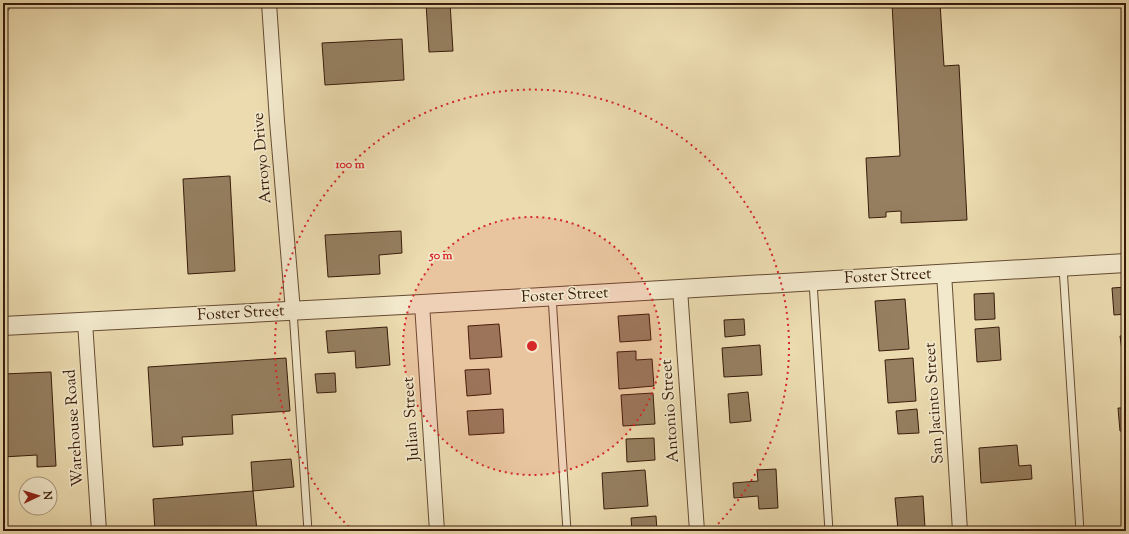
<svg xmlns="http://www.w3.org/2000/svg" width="1129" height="534" viewBox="0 0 1129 534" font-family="'Sorts Mill Goudy',serif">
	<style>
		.building { fill: #957f60; stroke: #381b0a }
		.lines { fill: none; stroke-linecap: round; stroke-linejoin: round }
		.service-casing { stroke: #654b33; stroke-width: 9 }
		.minor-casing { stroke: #654b33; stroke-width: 16 }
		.tertiary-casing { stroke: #654b33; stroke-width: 20 }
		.service { stroke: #f2e8cb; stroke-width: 7 }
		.minor { stroke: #f2e8cb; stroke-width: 14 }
		.tertiary { stroke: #f2e8cb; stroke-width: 18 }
		.ring { fill: none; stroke: #d62828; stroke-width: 2; stroke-dasharray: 2 4 }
		.labels { text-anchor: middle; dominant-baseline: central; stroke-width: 3.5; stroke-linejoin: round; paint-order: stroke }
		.street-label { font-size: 16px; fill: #381b0a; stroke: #f2e8cb }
		.centre { fill: #d62828; stroke: #f2e8cb; stroke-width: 2 }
		.ring-label { font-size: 12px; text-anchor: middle; font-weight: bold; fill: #d62828; stroke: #f2e8cb; stroke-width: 3.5; stroke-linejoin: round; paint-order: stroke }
	</style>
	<rect width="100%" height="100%" fill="#ebdbaf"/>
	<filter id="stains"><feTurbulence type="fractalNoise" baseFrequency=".005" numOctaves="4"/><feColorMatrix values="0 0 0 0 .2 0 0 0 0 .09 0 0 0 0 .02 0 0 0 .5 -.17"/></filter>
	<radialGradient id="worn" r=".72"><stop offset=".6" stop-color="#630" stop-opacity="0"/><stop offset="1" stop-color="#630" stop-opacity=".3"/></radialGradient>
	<path class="building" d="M 426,3 L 450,3 L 453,51 L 429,52 Z
		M 892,3 L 940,3 L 944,66 L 959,65 L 967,220 L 901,223 L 901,211 L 886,212 L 886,217 L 869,218 L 866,158 L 900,156 Z
		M 402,39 L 404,80 L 325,85 L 322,43 Z
		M 230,176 L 235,271 L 188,274 L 183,179 Z
		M 401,231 L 402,253 L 379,255 L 380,274 L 328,277 L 325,235 Z
		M 1126,287 L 1126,314 L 1114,315 L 1112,288 Z
		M 994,293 L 995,319 L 975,320 L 974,294 Z
		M 905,299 L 909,349 L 879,351 L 875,301 Z
		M 649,314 L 651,340 L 620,342 L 618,316 Z
		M 744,319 L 745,335 L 725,337 L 724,320 Z
		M 499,324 L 502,357 L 470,359 L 468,326 Z
		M 387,327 L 390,365 L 356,368 L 355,351 L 328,353 L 326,331 Z
		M 999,327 L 1001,360 L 977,362 L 975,329 Z
		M 1126,335 L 1126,358 L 1123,358 L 1120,336 Z
		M 760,345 L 762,375 L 724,377 L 722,348 Z
		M 636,351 L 636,360 L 652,359 L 654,386 L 619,389 L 617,352 Z
		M 286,358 L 290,411 L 232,415 L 233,434 L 182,437 L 183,445 L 153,447 L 148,367 Z
		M 913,358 L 916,401 L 888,403 L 885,360 Z
		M 489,369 L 491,394 L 467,396 L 465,370 Z
		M 51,372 L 56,466 L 37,467 L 37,455 L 3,457 L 3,374 Z
		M 335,373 L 336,392 L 317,393 L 315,374 Z
		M 748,392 L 751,421 L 730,423 L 728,394 Z
		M 653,393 L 655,424 L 623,426 L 621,395 Z
		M 1118,408 L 1126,408 L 1126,431 L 1120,431 Z
		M 503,409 L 504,433 L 469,435 L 467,411 Z
		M 917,409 L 919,433 L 898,434 L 896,411 Z
		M 654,438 L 655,460 L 627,462 L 626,439 Z
		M 1017,445 L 1019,466 L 1031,465 L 1032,479 L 981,483 L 979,448 Z
		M 291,459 L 294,487 L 253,491 L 251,462 Z
		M 776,469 L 778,508 L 759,509 L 758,496 L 734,498 L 733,483 L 758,481 L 757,470 Z
		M 645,470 L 648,506 L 604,509 L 602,473 Z
		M 253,491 L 257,531 L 155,531 L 153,499 Z
		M 923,496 L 925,528 L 898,530 L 895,498 Z
		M 656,516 L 657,531 L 632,531 L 631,518 Z"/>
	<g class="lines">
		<defs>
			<path id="service" d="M 1063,267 L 1080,531
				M 813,282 L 829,531
				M 552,296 L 567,531
				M 293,311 L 308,531"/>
			<path id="minor" d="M 269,3 L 277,121 L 293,311
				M 3,5 L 4,3
				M 944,273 L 960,531
				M 680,289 L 697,531
				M 422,304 L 437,531
				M 85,322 L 99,531"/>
			<path id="tertiary" d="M 3,326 L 422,304 L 1126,263"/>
		</defs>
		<use href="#service" class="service-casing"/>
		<use href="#minor" class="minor-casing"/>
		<use href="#tertiary" class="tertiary-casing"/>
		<use href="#service" class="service"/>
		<use href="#minor" class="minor"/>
		<use href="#tertiary" class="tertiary"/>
	</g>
	<circle cx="532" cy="346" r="129" fill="#d62828" fill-opacity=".12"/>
	<g class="ring">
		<circle cx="532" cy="346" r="129"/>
		<path d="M353 531A257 257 0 1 1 711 531"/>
	</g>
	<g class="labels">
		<g class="street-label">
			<text transform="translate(263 158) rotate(-95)">Arroyo Drive</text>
			<text transform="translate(888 277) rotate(-3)">Foster Street</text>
			<text transform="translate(565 296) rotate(-3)">Foster Street</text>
			<text transform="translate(241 314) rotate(-3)">Foster Street</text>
			<text transform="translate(935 403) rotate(-94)">San Jacinto Street</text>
			<text transform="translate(671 411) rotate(-94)">Antonio Street</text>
			<text transform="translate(412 419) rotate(-94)">Julian Street</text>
			<text transform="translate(75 428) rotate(-94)">Warehouse Road</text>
		</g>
	</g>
	<circle cx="532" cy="346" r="6" class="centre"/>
	<g class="ring-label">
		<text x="350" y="168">100 m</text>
		<text x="441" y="259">50 m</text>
	</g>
	<rect width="1129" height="534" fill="none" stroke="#ebdbaf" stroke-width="16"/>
	<rect x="4" y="4" width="1121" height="526" fill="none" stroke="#381b0a" stroke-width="2"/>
	<rect x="8" y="8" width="1113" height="518" fill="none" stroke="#381b0a"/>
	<g transform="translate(38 496) rotate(86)"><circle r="19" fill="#f2e8cb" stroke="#a8967e"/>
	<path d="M0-3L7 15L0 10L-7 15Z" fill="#8f2418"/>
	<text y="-6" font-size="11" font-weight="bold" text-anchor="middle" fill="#381b0a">N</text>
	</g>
	<rect width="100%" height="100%" filter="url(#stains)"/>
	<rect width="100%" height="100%" fill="url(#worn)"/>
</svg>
